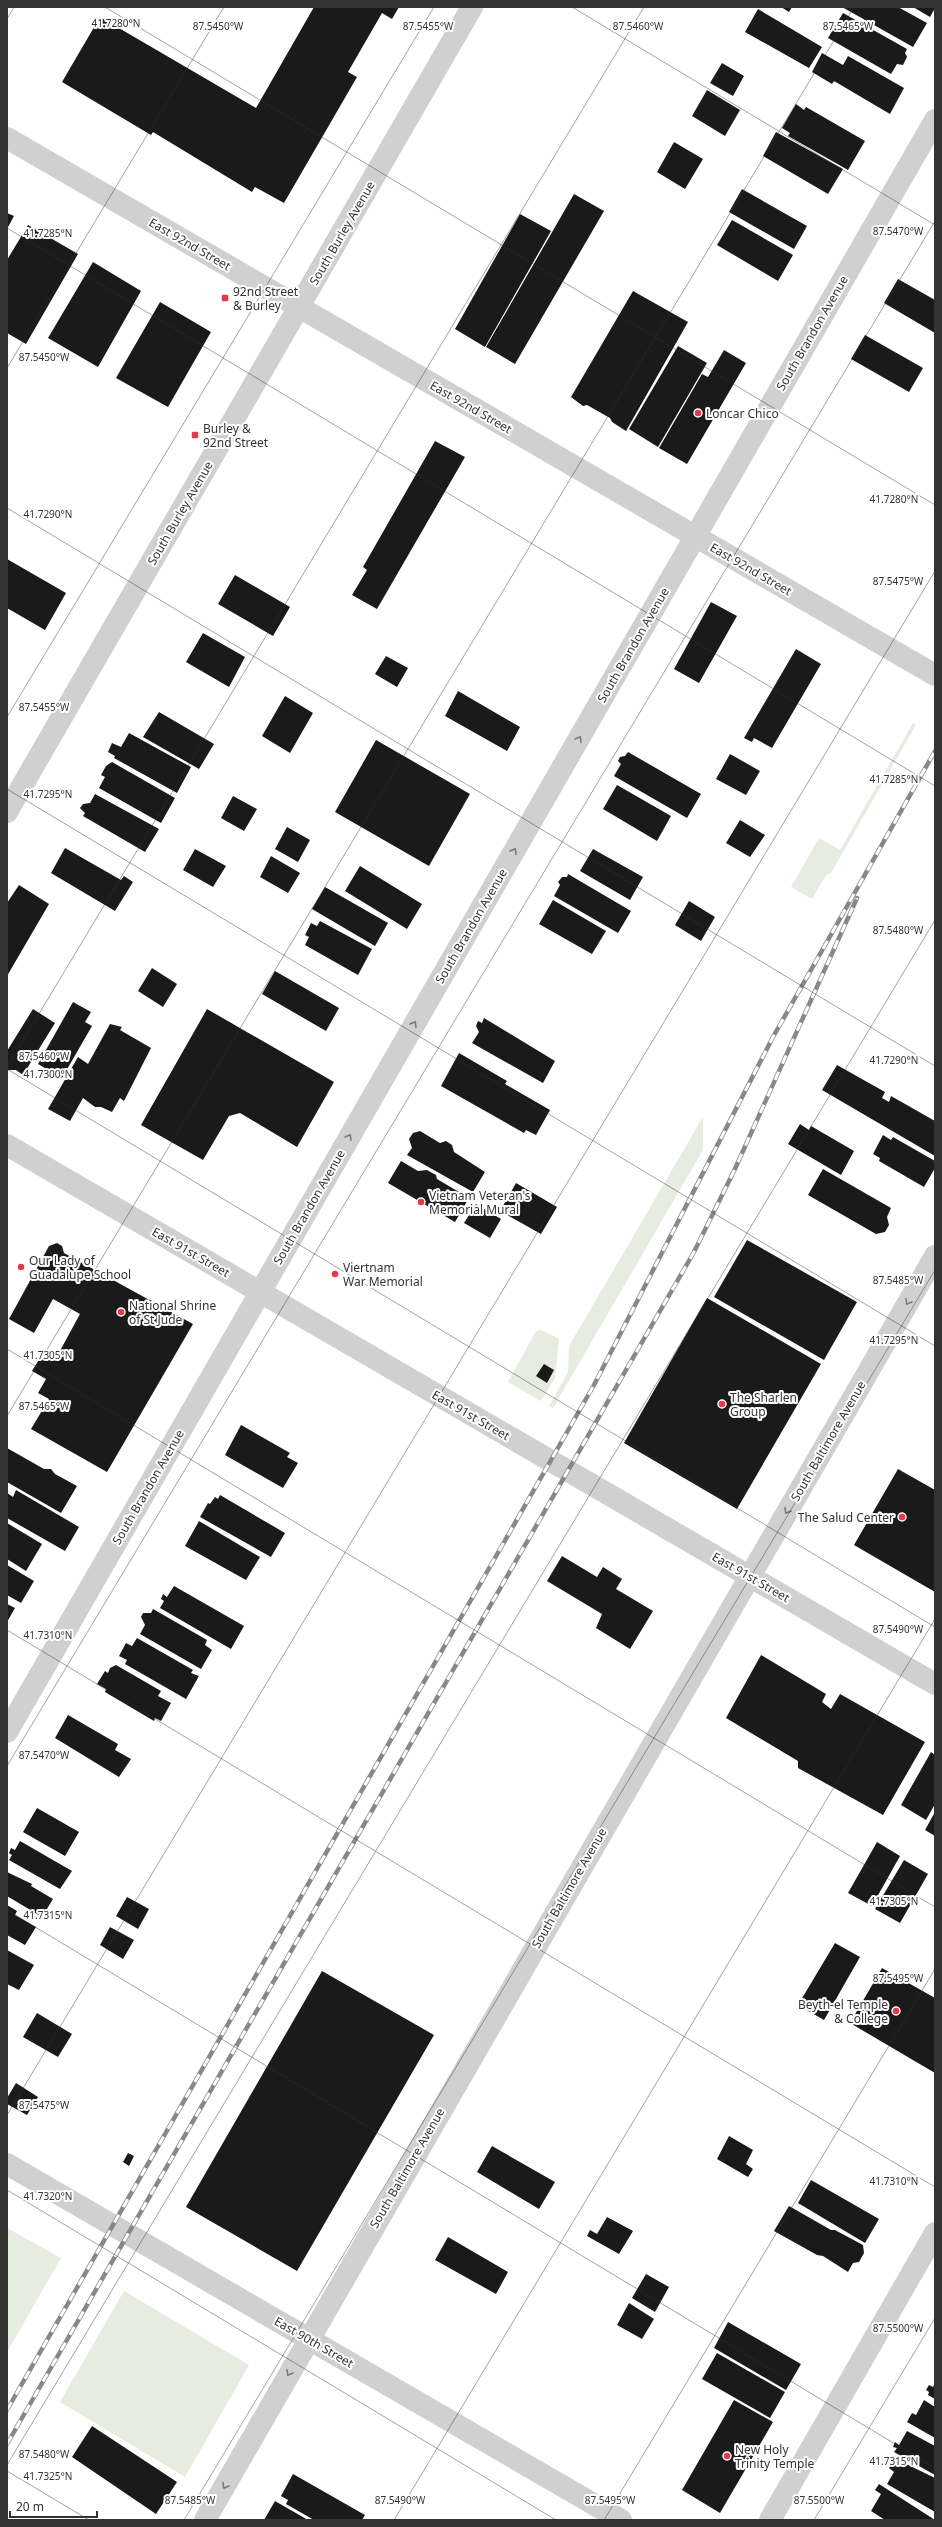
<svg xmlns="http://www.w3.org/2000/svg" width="942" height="2527" viewBox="0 0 942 2527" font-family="'Noto Sans',sans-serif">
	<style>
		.green { fill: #e6ecdf }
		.building { fill: #1a1a1a }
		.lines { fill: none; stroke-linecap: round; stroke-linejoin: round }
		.minor { stroke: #d0d0d0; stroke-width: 22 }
		.tertiary { stroke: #d0d0d0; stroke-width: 22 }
		.rail-casing { stroke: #888; stroke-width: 4.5 }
		.rail { stroke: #fff; stroke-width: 3; stroke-dasharray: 9; stroke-linecap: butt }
		.oneway { stroke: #7a7a7a }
		.ticks { fill: none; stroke: #333; stroke-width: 1; stroke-opacity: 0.45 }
		.poi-dot { fill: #e63946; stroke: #fff; stroke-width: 1.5 }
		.labels { text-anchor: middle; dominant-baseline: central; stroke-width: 4; stroke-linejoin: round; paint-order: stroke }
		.street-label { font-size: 12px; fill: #333; stroke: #fff }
		.poi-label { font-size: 12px; fill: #333; stroke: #fff; text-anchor: start }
		.ticks-label { font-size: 10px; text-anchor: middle; fill: #333; stroke: #fff; stroke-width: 4; stroke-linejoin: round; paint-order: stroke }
	</style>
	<rect width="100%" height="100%" fill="#fff"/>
	<path class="green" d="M 913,723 L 916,725 L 831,873 L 826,875 L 812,899 L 791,887 L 819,838 L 840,850 Z
		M 703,1117 L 703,1150 L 553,1408 L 549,1406 L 568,1372 L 569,1346 Z
		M 541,1330 L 559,1339 L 555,1378 L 541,1401 L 508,1382 L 536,1331 Z
		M 7,2228 L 61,2258 L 7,2352 Z
		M 124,2291 L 249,2365 L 185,2477 L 60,2402 Z"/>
	<path class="building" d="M 314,7 L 399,7 L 392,19 L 382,13 L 348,72 L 357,77 L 284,203 L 255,187 L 252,192 L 153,132 L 151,135 L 62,82 L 100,17 L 256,108 Z
		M 781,7 L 792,7 L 789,12 Z
		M 842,7 L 898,7 L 927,23 L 913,47 Z
		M 913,7 L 935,7 L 935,8 L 930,17 Z
		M 758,9 L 822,47 L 809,68 L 745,32 Z
		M 843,13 L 907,49 L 905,53 L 907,57 L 903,65 L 897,64 L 891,74 L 828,38 Z
		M 822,53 L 843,65 L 848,56 L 904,88 L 890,114 L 834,81 L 832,84 L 812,72 Z
		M 722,63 L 744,76 L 733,96 L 710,83 Z
		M 707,90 L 740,110 L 725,136 L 692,116 Z
		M 796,104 L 804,110 L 806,107 L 865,141 L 848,170 L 788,136 L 790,133 L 782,128 Z
		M 776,132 L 843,169 L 828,194 L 763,156 Z
		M 674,142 L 703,159 L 685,189 L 657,172 Z
		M 742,189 L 807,226 L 794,249 L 729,212 Z
		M 574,194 L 604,211 L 515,364 L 486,347 Z
		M 7,213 L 14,216 L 7,229 Z
		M 520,214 L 551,231 L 485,347 L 455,329 Z
		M 732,220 L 793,255 L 778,281 L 717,245 Z
		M 28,225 L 78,254 L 26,344 L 7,333 L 7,260 Z
		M 93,262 L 141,291 L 98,367 L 48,338 Z
		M 898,279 L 935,300 L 935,333 L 884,303 Z
		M 633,291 L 688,322 L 626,431 L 612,422 L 610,418 L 587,405 L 583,406 L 571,397 Z
		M 160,302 L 211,332 L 168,407 L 116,378 Z
		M 865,335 L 923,368 L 909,392 L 851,359 Z
		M 678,346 L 707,363 L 658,447 L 629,429 Z
		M 724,350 L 746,363 L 687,464 L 659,448 L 702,374 L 708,377 Z
		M 435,441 L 465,457 L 377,609 L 352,595 L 367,570 L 363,567 Z
		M 7,559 L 66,593 L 45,630 L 7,608 Z
		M 235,575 L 290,607 L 273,636 L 218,604 Z
		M 711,602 L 737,616 L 699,683 L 674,669 Z
		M 203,633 L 245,657 L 229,687 L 186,662 Z
		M 796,649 L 821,664 L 772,748 L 754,738 L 752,742 L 744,738 Z
		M 386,656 L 408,668 L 397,687 L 375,674 Z
		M 458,691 L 520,727 L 507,751 L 445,716 Z
		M 285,696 L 313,713 L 290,753 L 262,736 Z
		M 159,712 L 214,744 L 199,769 L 143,737 Z
		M 129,733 L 191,767 L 177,793 L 114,758 L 115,756 L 108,752 L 112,743 L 121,747 Z
		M 376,740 L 470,794 L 429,866 L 335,812 Z
		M 628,752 L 701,794 L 687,818 L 614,776 L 621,764 L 618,761 L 620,757 L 625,756 Z
		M 730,754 L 760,771 L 746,795 L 716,779 Z
		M 112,762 L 175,798 L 161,823 L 99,788 L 105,777 L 101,775 L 106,766 Z
		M 617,785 L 671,816 L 657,841 L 603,809 Z
		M 95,794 L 159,829 L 145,852 L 83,816 L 85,813 L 80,808 L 83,804 L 90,803 Z
		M 233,796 L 257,809 L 244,831 L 221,818 Z
		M 740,820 L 765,835 L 750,857 L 726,843 Z
		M 287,827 L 310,840 L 298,862 L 275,849 Z
		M 65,848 L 121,880 L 124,876 L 133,882 L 115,911 L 51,873 Z
		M 195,849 L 226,866 L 213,887 L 183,870 Z
		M 593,849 L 643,877 L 630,900 L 580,871 Z
		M 271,856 L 300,873 L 288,893 L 260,877 Z
		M 360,866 L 422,904 L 407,929 L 345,891 Z
		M 568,874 L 631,911 L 618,933 L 554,896 L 560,885 L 558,882 L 562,877 L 567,877 Z
		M 19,885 L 49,904 L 7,976 L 7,903 Z
		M 325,887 L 388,923 L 375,946 L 312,909 Z
		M 553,900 L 606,931 L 592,954 L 539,924 Z
		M 689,901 L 715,917 L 701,941 L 675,925 Z
		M 320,921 L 372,949 L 358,975 L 305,945 L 309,937 L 305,935 L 311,923 L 317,926 Z
		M 152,968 L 177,984 L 163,1007 L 138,991 Z
		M 275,971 L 339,1008 L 326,1031 L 262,994 Z
		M 73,1002 L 91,1012 L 85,1022 L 92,1026 L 62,1078 L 38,1064 Z
		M 33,1009 L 55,1023 L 23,1075 L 16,1070 L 7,1070 L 7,1051 Z
		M 207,1009 L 334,1082 L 297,1147 L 240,1113 L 229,1116 L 203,1160 L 141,1125 Z
		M 484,1018 L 555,1061 L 543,1083 L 472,1043 L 479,1032 L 476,1026 L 478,1021 L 482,1023 Z
		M 110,1024 L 122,1027 L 120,1030 L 151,1048 L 124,1101 L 120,1098 L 112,1112 L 101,1107 L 95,1107 L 83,1098 L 70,1121 L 48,1109 L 78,1057 L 88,1064 Z
		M 459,1053 L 507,1081 L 505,1084 L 550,1110 L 536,1135 L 526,1130 L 524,1133 L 441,1086 Z
		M 837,1065 L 885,1092 L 882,1098 L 889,1102 L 891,1096 L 935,1121 L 935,1156 L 822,1090 Z
		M 800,1124 L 809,1130 L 811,1126 L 854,1151 L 841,1175 L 788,1144 Z
		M 420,1131 L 440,1143 L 446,1141 L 452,1145 L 454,1152 L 485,1172 L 473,1192 L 407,1155 L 412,1148 L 409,1139 L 413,1133 Z
		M 883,1135 L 891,1140 L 893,1137 L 935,1161 L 935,1168 L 924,1187 L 879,1161 L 880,1158 L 873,1154 Z
		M 401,1161 L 418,1171 L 427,1170 L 436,1175 L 437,1179 L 469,1198 L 455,1222 L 388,1183 Z
		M 823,1169 L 891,1208 L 887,1217 L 889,1225 L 885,1232 L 876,1234 L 808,1195 Z
		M 516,1183 L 557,1207 L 541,1234 L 500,1211 Z
		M 476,1204 L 501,1219 L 490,1238 L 464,1223 Z
		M 747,1240 L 857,1302 L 824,1360 L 714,1297 Z
		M 57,1243 L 62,1246 L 64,1253 L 193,1324 L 107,1472 L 31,1429 L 49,1399 L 38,1393 L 46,1379 L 32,1371 L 43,1353 L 55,1360 L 80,1314 L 53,1299 L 34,1333 L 9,1319 L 49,1246 Z
		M 707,1298 L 821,1364 L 737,1509 L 624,1443 Z
		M 544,1364 L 554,1370 L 547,1383 L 536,1376 Z
		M 241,1425 L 290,1453 L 287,1457 L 298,1463 L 283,1488 L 225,1455 Z
		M 7,1448 L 44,1469 L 51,1469 L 55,1474 L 77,1486 L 61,1513 L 7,1482 Z
		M 898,1469 L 935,1490 L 935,1592 L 854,1545 Z
		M 16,1490 L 79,1527 L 65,1551 L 7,1518 L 7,1493 L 13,1497 Z
		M 220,1495 L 285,1533 L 271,1557 L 200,1517 L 208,1503 L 210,1504 L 215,1497 L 218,1499 Z
		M 199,1521 L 260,1557 L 246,1580 L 185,1546 Z
		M 7,1523 L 42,1544 L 26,1571 L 7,1559 Z
		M 562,1556 L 597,1577 L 603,1567 L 622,1579 L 616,1589 L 653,1611 L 630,1649 L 596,1628 L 602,1614 L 547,1581 Z
		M 7,1565 L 34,1581 L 21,1603 L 7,1595 Z
		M 174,1586 L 244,1626 L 231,1649 L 160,1608 L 164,1601 L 161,1599 L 163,1594 L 167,1597 Z
		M 7,1604 L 15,1608 L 7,1622 Z
		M 153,1609 L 207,1640 L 205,1645 L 212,1650 L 201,1669 L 140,1634 L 145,1625 L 141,1617 L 143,1613 L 151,1613 Z
		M 137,1638 L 193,1670 L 191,1673 L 199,1676 L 186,1699 L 125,1664 L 127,1660 L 119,1656 L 126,1643 L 132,1646 Z
		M 761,1655 L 826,1694 L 822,1702 L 831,1709 L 840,1694 L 925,1742 L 883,1815 L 798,1768 L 798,1761 L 726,1718 Z
		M 116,1665 L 161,1691 L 158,1696 L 171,1703 L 161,1721 L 155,1718 L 154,1721 L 105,1692 L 106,1689 L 97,1684 L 105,1671 L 108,1673 L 110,1668 Z
		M 68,1715 L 118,1744 L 115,1750 L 131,1759 L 119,1777 L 55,1738 Z
		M 931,1752 L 935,1755 L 935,1804 L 926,1820 L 901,1805 Z
		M 37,1808 L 79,1832 L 65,1856 L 23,1832 Z
		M 935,1812 L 935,1836 L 925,1830 Z
		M 20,1841 L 72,1871 L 60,1889 L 9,1860 L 12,1855 L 9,1853 L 11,1848 L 15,1850 Z
		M 877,1842 L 900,1856 L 872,1906 L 848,1893 Z
		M 904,1860 L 928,1874 L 900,1923 L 875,1909 Z
		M 7,1872 L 32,1884 L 31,1886 L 53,1899 L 42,1917 L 7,1896 Z
		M 127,1897 L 149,1909 L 138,1929 L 116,1916 Z
		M 7,1905 L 17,1911 L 15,1915 L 36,1927 L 25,1945 L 7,1935 Z
		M 110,1927 L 134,1940 L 123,1959 L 100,1945 Z
		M 835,1943 L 860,1957 L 824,2020 L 798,2005 Z
		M 7,1950 L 34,1965 L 19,1990 L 7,1984 Z
		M 882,1968 L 935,1998 L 935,2073 L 850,2023 Z
		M 322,1971 L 434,2035 L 297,2271 L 186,2207 Z
		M 37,2013 L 72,2034 L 58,2057 L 23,2037 Z
		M 16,2083 L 38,2097 L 27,2115 L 7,2104 L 7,2098 Z
		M 729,2136 L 753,2150 L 746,2164 L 753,2169 L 748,2177 L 717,2159 Z
		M 492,2146 L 555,2182 L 539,2209 L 477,2172 Z
		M 128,2153 L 134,2156 L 129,2166 L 123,2162 Z
		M 811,2180 L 879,2219 L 865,2243 L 798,2203 Z
		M 789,2206 L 831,2230 L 835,2230 L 863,2245 L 864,2253 L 859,2262 L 853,2263 L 848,2272 L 823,2256 L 817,2255 L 774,2231 Z
		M 607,2217 L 633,2231 L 619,2254 L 587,2236 L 590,2230 L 597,2234 Z
		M 448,2237 L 508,2272 L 496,2294 L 435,2260 Z
		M 646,2274 L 669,2287 L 655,2312 L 632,2298 Z
		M 629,2303 L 654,2319 L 642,2339 L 617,2325 Z
		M 728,2322 L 801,2364 L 786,2390 L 714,2348 Z
		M 717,2353 L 785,2392 L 770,2418 L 702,2379 Z
		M 935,2383 L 935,2399 L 928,2395 L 929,2392 L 926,2390 L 929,2385 L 933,2387 Z
		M 734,2400 L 773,2422 L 720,2513 L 682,2490 Z
		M 924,2400 L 935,2407 L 935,2438 L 907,2422 L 912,2413 L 916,2415 Z
		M 92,2426 L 177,2482 L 156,2514 L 72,2457 Z
		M 907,2431 L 935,2446 L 935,2475 L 894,2452 L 897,2448 L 893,2447 L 895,2442 L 899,2445 Z
		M 898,2460 L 935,2478 L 935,2512 L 887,2484 L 894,2472 L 889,2468 L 893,2461 L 896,2463 Z
		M 293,2474 L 365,2515 L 362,2520 L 314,2520 L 286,2504 L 288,2500 L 281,2496 Z
		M 879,2484 L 935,2520 L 885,2520 L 871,2511 L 881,2494 L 875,2490 Z
		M 275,2501 L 308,2520 L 264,2520 Z"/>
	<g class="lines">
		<path class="minor" d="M 7,812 L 472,7
			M 7,1732 L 935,120
			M 7,2164 L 621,2520
			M 205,2520 L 935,1256
			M 770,2520 L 935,2233"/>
		<path class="tertiary" d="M 7,138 L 935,675
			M 7,1145 L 935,1684"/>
		<defs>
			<path id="rail" d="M 7,2410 L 594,1385 L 773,1037 L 935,751
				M 7,2444 L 694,1252 L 734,1171 L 857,898"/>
		</defs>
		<use href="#rail" class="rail-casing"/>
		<use href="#rail" class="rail"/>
	</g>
	<defs><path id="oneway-chevron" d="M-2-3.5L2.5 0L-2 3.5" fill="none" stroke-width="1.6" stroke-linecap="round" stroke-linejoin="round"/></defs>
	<g class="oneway">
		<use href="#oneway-chevron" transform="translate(579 739) rotate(-60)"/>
		<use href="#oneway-chevron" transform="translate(514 851) rotate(-60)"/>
		<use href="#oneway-chevron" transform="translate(414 1024) rotate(-60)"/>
		<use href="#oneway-chevron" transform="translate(349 1137) rotate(-60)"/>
		<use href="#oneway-chevron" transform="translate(908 1302) rotate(120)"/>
		<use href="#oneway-chevron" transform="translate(787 1511) rotate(120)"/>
		<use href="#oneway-chevron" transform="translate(289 2373) rotate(120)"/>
		<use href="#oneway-chevron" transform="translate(225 2486) rotate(120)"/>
	</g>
	<path class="ticks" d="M 105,7 L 935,505M 572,7 L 935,225M 7,19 L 14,7M 7,228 L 935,786M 7,368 L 224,7M 7,508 L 935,1066M 7,717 L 434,7M 7,789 L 935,1346M 7,1067 L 644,7M 7,1069 L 935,1627M 7,1349 L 935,1907M 7,1416 L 854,7M 7,1630 L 935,2187M 7,1766 L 935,221M 7,1910 L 935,2468M 7,2115 L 935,571M 7,2190 L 556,2520M 7,2465 L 935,920M 7,2471 L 89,2520M 184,2520 L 935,1270M 394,2520 L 935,1619M 604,2520 L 935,1969M 814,2520 L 935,2318"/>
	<g class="poi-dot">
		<rect x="221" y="294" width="8" height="8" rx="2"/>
		<circle cx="698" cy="413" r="4"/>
		<rect x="191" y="431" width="8" height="8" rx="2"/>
		<circle cx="421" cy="1202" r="4"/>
		<circle cx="21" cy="1267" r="4"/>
		<circle cx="335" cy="1274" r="4"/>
		<circle cx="121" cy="1312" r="4"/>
		<circle cx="722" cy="1404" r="4"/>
		<circle cx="902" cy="1517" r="4"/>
		<circle cx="896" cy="2011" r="4"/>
		<circle cx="727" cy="2456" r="4"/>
	</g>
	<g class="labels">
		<g class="street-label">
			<text transform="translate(342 233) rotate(-60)">South Burley Avenue</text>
			<text transform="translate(190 244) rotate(30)">East 92nd Street</text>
			<text transform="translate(812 333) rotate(-60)">South Brandon Avenue</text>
			<text transform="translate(471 407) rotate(30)">East 92nd Street</text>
			<text transform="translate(180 513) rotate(-60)">South Burley Avenue</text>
			<text transform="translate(751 569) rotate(30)">East 92nd Street</text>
			<text transform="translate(633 645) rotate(-60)">South Brandon Avenue</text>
			<text transform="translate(471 926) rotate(-60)">South Brandon Avenue</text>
			<text transform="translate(309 1207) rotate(-60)">South Brandon Avenue</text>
			<text transform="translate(191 1252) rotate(30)">East 91st Street</text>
			<text transform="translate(471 1415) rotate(30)">East 91st Street</text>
			<text transform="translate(828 1441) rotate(-60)">South Baltimore Avenue</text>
			<text transform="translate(148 1487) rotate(-60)">South Brandon Avenue</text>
			<text transform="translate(751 1577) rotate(30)">East 91st Street</text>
			<text transform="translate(569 1888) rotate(-60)">South Baltimore Avenue</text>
			<text transform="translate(407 2168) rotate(-60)">South Baltimore Avenue</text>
			<text transform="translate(314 2342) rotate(30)">East 90th Street</text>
		</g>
		<g class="poi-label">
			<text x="233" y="291">92nd Street<tspan x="233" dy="14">&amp; Burley</tspan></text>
			<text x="706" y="413">Loncar Chico</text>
			<text x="203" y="428">Burley &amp;<tspan x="203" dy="14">92nd Street</tspan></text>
			<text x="429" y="1195">Vietnam Veteran's<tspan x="429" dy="14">Memorial Mural</tspan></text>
			<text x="29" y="1260">Our Lady of<tspan x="29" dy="14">Guadalupe School</tspan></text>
			<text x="343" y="1267">Viertnam<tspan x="343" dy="14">War Memorial</tspan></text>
			<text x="129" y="1305">National Shrine<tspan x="129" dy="14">of St Jude</tspan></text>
			<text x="730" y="1397">The Sharlen<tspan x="730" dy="14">Group</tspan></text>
			<text x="894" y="1517" text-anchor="end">The Salud Center</text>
			<text x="888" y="2004" text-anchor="end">Beyth-el Temple<tspan x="888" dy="14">&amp; College</tspan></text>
			<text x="735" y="2449">New Holy<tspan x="735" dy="14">Trinity Temple</tspan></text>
		</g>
	</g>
	<g class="ticks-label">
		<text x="116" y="27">41.7280°N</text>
		<text x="638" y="30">87.5460°W</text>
		<text x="218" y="30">87.5450°W</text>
		<text x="428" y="30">87.5455°W</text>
		<text x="848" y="30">87.5465°W</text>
		<text x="898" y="235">87.5470°W</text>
		<text x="48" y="237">41.7285°N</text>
		<text x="44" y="361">87.5450°W</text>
		<text x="894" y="503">41.7280°N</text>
		<text x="48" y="518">41.7290°N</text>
		<text x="898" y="585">87.5475°W</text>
		<text x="44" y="711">87.5455°W</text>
		<text x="894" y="783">41.7285°N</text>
		<text x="48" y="798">41.7295°N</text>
		<text x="898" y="934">87.5480°W</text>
		<text x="44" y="1060">87.5460°W</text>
		<text x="894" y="1064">41.7290°N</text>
		<text x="48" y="1078">41.7300°N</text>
		<text x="898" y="1284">87.5485°W</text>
		<text x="894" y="1344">41.7295°N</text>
		<text x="48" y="1359">41.7305°N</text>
		<text x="44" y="1410">87.5465°W</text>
		<text x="898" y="1633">87.5490°W</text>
		<text x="48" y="1639">41.7310°N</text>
		<text x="44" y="1759">87.5470°W</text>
		<text x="894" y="1905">41.7305°N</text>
		<text x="48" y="1919">41.7315°N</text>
		<text x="898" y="1982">87.5495°W</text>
		<text x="44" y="2109">87.5475°W</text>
		<text x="894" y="2185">41.7310°N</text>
		<text x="48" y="2200">41.7320°N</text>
		<text x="898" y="2332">87.5500°W</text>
		<text x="44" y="2458">87.5480°W</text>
		<text x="894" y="2465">41.7315°N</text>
		<text x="48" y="2480">41.7325°N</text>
		<text x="190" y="2504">87.5485°W</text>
		<text x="400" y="2504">87.5490°W</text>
		<text x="610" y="2504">87.5495°W</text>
		<text x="819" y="2504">87.5500°W</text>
	</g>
	<rect width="942" height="2527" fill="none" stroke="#333333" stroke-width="16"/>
	<path d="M10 2511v6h87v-6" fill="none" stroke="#333333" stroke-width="2"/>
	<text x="16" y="2511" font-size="12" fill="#333333" stroke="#ffffff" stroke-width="3" paint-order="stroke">20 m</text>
</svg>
